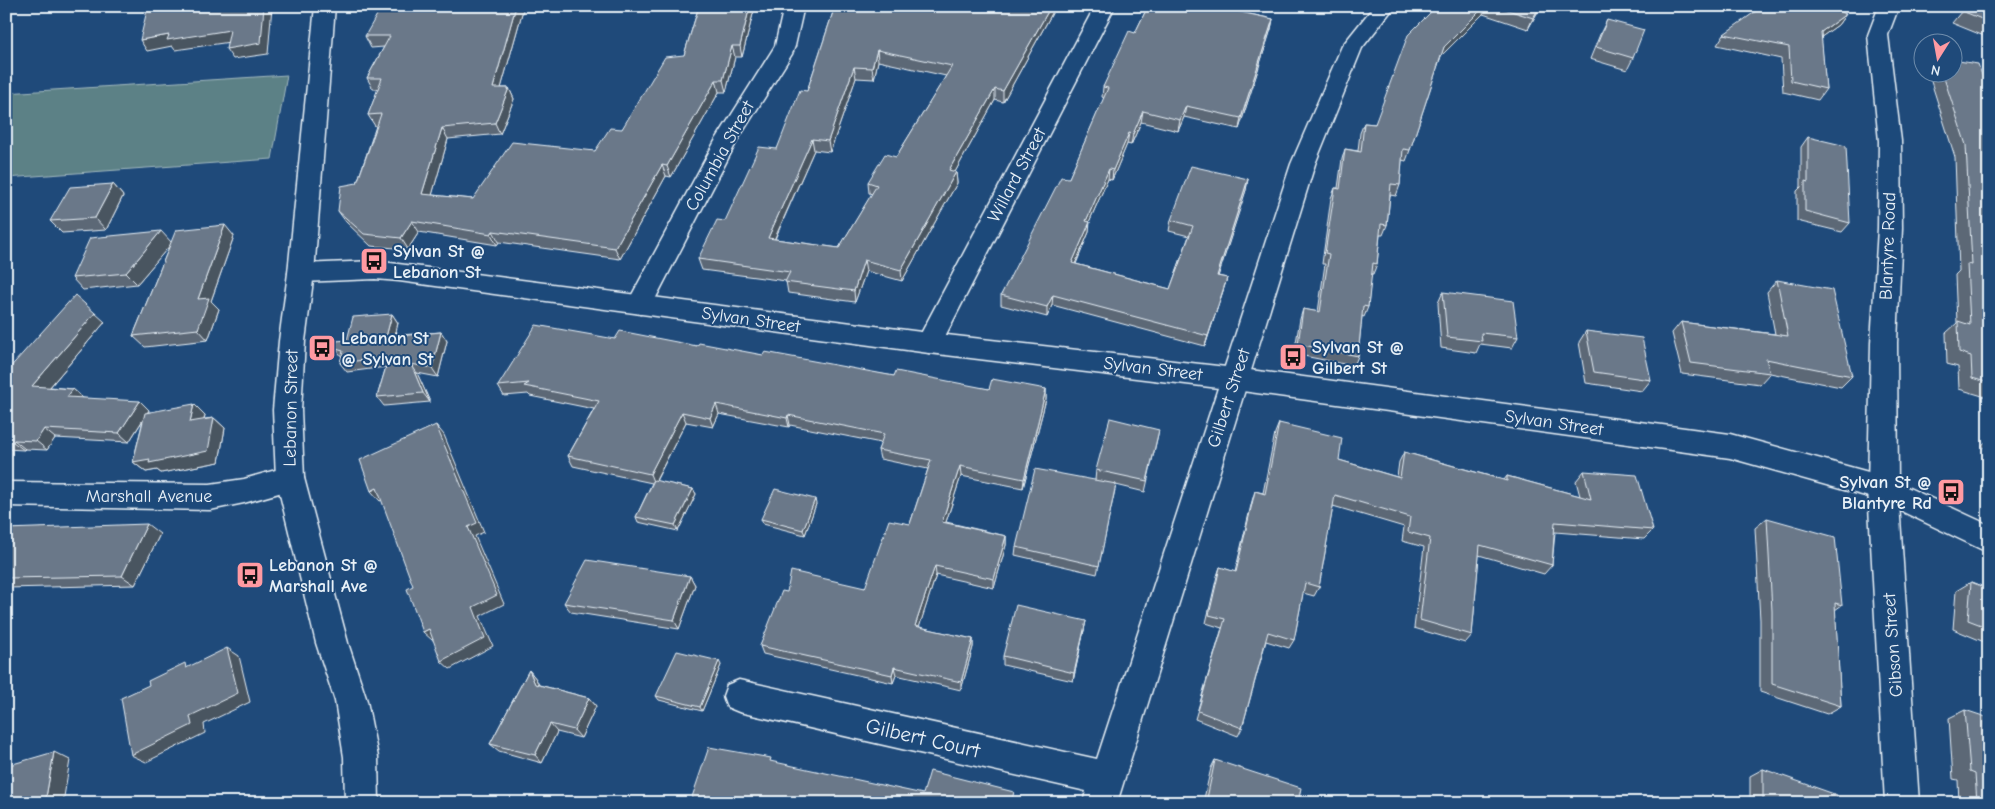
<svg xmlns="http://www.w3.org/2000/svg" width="1995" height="809" viewBox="0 0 1995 809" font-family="'Comic Neue',sans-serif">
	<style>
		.green { fill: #5c8186; stroke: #a2b9bf }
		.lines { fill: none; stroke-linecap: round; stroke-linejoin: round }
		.minor-casing { stroke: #e8f1f8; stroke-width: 3 }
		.tertiary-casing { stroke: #e8f1f8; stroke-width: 3 }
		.secondary-casing { stroke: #e8f1f8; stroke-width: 3 }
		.minor { fill: #1f4a7a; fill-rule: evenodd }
		.tertiary { fill: #1f4a7a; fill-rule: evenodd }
		.secondary { fill: #1f4a7a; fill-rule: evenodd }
		.wall { fill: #5b6776; stroke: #e8f1f8; fill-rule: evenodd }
		.shaded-wall { fill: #4a5460; stroke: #e8f1f8 }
		.building { fill: #6a7889; stroke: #e8f1f8; fill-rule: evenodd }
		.labels { text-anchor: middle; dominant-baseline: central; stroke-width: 4; stroke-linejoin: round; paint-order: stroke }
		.street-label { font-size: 18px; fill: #e8f1f8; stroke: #1f4a7a }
		.poi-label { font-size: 18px; font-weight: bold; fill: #e8f1f8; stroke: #1f4a7a; text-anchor: start }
		.near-street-label { font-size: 21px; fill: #e8f1f8; stroke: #1f4a7a }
	</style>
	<rect width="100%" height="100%" fill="#1f4a7a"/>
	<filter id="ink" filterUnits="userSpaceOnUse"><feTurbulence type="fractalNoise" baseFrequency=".02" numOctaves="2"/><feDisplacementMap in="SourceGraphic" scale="10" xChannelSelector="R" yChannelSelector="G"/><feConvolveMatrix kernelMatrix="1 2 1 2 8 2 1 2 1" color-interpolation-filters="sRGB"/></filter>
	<g filter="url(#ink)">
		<path class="green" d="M 287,75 L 272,159 L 6,178 L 6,93 Z"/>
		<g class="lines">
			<defs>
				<path id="minor" d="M 784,6 L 804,6 L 795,46 L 792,54 L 737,141 L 649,311 L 640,314 L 631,311 L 627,304 L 715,141 L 770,54 L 775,46 Z
					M 1095,6 L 1115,6 L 938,350 L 929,353 L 920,350 L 916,343 Z
					M 1374,6 L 1395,6 L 1362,48 L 1315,164 L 1117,803 L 1083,803 L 1086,791 L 739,712 L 727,707 L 723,696 L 727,685 L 739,680 L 1097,759 L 1291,164 L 1342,46 Z
					M 1879,6 L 1899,6 L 1888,35 L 1901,141 L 1902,228 L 1897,343 L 1898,488 L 1919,803 L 1885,803 L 1868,488 L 1871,343 L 1878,228 L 1879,141 L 1868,35 Z
					M 290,466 L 300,469 L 304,478 L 300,487 L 244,503 L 210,510 L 6,506 L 6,482 L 210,484 L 244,479 Z"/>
				<path id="tertiary" d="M 375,261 L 929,333 L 1235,368 L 1730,434 L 1883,476 L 1989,525 L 1989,553 L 1876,499 L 1730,458 L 1235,390 L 929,353 L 399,281 L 375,279 L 301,282 L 292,280 L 288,273 L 292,266 L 301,264 Z"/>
				<path id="secondary" d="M 315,6 L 335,6 L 314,273 L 305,341 L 301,410 L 304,478 L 348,643 L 367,701 L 378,757 L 379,803 L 345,803 L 344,757 L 335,701 L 316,643 L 276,478 L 273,410 L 279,341 L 288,273 Z"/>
			</defs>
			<use href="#minor" class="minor-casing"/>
			<use href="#tertiary" class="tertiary-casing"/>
			<use href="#secondary" class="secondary-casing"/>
			<use href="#minor" class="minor"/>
			<use href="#tertiary" class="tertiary"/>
			<use href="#secondary" class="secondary"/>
		</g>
		<path class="wall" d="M 524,6 L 501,88 L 509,88 L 514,99 L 500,134 L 448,139 L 432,195 L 473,199 L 595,151 L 622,129 L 684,55 L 698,9 L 655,9 L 655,6 L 755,6 L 742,57 L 735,57 L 726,92 L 719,92 L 671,177 L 666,176 L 620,259 L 499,242 L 497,245 L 419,232 L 408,249 L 371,246 L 346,222 L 338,211 L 357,183 L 376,126 L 375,126 L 368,115 L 378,89 L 373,89 L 367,78 L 384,47 L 371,48 L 365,36 Z
			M 835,6 L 1056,6 L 1003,102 L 995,100 L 955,172 L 956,172 L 957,183 L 902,281 L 866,271 L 855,302 L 788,293 L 786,281 L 702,270 L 698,259 L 777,149 L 807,91 ZM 878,61 L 946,76 L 896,157 L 868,182 L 869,193 L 872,194 L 839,248 L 775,239 L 814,150 L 830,152 L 856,78 L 874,79 Z
			M 1148,6 L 1214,6 L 1273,19 L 1271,29 L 1239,129 L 1184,117 L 1178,131 L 1141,122 L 1131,145 L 1127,144 L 1112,180 L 1108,179 L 1089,222 L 1089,232 L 1076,264 L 1170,289 L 1189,236 L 1169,231 L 1171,220 L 1248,179 L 1246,190 L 1218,276 L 1227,278 L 1205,346 L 1052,305 L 1047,317 L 1001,305 L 1001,295 L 1069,178 L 1104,98 L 1102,97 L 1103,87 L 1135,33 Z
			M 1437,6 L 1541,6 L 1528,29 L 1483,14 L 1441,56 L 1410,150 L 1406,161 L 1402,160 L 1400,185 L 1396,196 L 1390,195 L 1387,225 L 1383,235 L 1380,235 L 1377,264 L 1373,274 L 1371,274 L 1368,307 L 1364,317 L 1362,316 L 1358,356 L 1354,366 L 1294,354 L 1300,319 L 1303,309 L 1318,312 L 1325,264 L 1322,264 L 1331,198 L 1335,188 L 1338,188 L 1342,159 L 1345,149 L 1358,151 L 1360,133 L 1364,123 L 1375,124 Z
			M 1966,6 L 1989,6 L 1989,38 L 1952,23 Z
			M 1840,11 L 1846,14 L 1838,25 L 1821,37 L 1826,89 L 1818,100 L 1783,92 L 1781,59 L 1717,45 L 1724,34 Z
			M 1607,20 L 1633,58 L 1627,70 L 1590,59 L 1601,32 Z
			M 1928,72 L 1952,72 L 1989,94 L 1989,398 L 1959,389 L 1958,367 L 1947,364 L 1946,333 L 1957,323 L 1955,275 L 1959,271 L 1955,157 Z
			M 1808,137 L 1850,223 L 1842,232 L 1797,221 L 1797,191 L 1801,187 L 1801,147 Z
			M 113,184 L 123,196 L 106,230 L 62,233 L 50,221 Z
			M 234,236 L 211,301 L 219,309 L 208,340 L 145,347 L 133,336 L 170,245 L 137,284 L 83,290 L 72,278 L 171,242 Z
			M 1777,280 L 1852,376 L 1841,387 L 1770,373 L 1760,384 L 1682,374 L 1672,333 L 1681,322 L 1775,334 L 1767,292 Z
			M 1443,292 L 1518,337 L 1512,348 L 1480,344 L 1476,353 L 1441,348 L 1438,303 Z
			M 392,314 L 398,323 L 396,331 L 400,335 L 441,332 L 447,341 L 438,377 L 417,373 L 430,402 L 384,406 L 377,397 L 386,367 L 347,372 L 340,363 L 342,357 L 336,349 L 347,340 Z
			M 105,322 L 50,387 L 73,389 L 83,398 L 149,410 L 148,412 L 205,415 L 204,419 L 214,418 L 225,428 L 219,462 L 161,473 L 157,470 L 146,472 L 133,462 L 143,420 L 129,442 L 55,438 L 47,450 L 25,449 L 24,450 L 6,449 L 6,372 Z
			M 1586,331 L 1651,380 L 1642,391 L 1586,383 L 1579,342 Z
			M 615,339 L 697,346 L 763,355 L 894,376 L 989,389 L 1046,389 L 1046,399 L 1023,488 L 961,476 L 946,522 L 1006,536 L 1006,545 L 994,588 L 936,575 L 919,627 L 973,639 L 973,647 L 961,690 L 896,675 L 893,683 L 763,654 L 760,646 L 787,592 L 865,588 L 910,524 L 928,469 L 880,459 L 878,450 L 881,443 L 790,425 L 789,427 L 719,414 L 713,427 L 686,422 L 656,481 L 693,489 L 696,494 L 678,531 L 638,522 L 636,517 L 652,483 L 573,466 L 568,456 L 594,409 L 530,396 L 528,394 L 504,396 L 498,386 Z
			M 1279,423 L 1339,460 L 1397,477 L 1399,462 L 1404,452 L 1504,480 L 1507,476 L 1580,496 L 1576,481 L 1584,471 L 1653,530 L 1644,539 L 1555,532 L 1552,565 L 1544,574 L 1479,555 L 1472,635 L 1465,643 L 1414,628 L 1424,547 L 1402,541 L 1404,527 L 1333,506 L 1319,587 L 1314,596 L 1303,593 L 1294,640 L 1289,648 L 1266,641 L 1242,728 L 1238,736 L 1195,719 L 1222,628 L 1206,623 L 1217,576 L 1220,567 L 1235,572 L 1252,501 L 1255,491 L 1263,493 L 1275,433 Z
			M 1159,430 L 1145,492 L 1116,485 L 1097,574 L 1015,555 L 1016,547 L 1095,480 L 1096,470 Z
			M 1989,439 L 1989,454 L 1982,445 Z
			M 816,504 L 805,535 L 763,524 L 761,519 Z
			M 1767,518 L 1842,605 L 1835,610 L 1841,706 L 1827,714 L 1760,692 L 1760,620 L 1755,528 Z
			M 6,529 L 160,534 L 135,585 L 6,588 Z
			M 690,576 L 695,585 L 679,629 L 571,612 L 564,603 Z
			M 1971,582 L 1989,589 L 1989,644 L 1953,629 L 1956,591 Z
			M 1084,630 L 1073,681 L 1003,665 L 1003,656 Z
			M 721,665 L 702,711 L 659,700 L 656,696 Z
			M 529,670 L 536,679 L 539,685 L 589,698 L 596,706 L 581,738 L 557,732 L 542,763 L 499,751 L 490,744 Z
			M 1965,710 L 1989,803 L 1959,803 L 1958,780 L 1953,779 L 1949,718 Z
			M 1215,760 L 1298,803 L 1203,803 L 1211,768 Z
			M 1763,769 L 1837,803 L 1750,803 L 1750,776 Z"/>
		<path class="shaded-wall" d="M 264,6 L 272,6 L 268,54 L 233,59 L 226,49 Z
			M 516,6 L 524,6 L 498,99 L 493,88 Z
			M 750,6 L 755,6 L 742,57 L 740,46 Z
			M 1051,6 L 1056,6 L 1003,102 L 1003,91 Z
			M 1485,6 L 1486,6 L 1483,14 L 1440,57 L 1444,47 Z
			M 1540,6 L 1541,6 L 1528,29 L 1533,18 Z
			M 1846,14 L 1838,25 L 1813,43 L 1821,32 Z
			M 1273,19 L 1271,29 L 1239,129 L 1241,118 Z
			M 230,30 L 237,41 L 175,50 L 172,46 L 147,51 L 140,40 L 169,35 Z
			M 732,46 L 735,57 L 726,92 L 723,80 Z
			M 877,50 L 878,61 L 874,79 L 872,68 Z
			M 854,67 L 856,78 L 830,152 L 828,141 Z
			M 716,80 L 719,92 L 671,177 L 667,166 Z
			M 509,88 L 514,99 L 500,134 L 495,123 Z
			M 995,89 L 995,100 L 950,181 L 949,170 Z
			M 1186,106 L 1184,117 L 1178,131 L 1180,120 Z
			M 1143,111 L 1141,122 L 1131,145 L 1133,134 Z
			M 442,128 L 448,139 L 429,206 L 422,194 Z
			M 1129,133 L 1127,144 L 1112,180 L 1113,170 Z
			M 812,139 L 814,150 L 770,249 L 768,238 Z
			M 662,165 L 666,176 L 620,259 L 615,248 Z
			M 1109,169 L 1108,179 L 1085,231 L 1086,221 Z
			M 956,172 L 957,183 L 902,281 L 901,270 Z
			M 1248,179 L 1246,190 L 1215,286 L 1217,276 Z
			M 113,184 L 123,196 L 106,230 L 95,218 Z
			M 412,221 L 419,232 L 408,249 L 401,238 Z
			M 1090,222 L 1089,232 L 1071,273 L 1072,263 Z
			M 225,225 L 234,236 L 211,301 L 219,309 L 208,340 L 198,329 L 198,299 Z
			M 161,231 L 172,243 L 137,284 L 126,273 Z
			M 493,231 L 499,242 L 497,245 L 491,234 Z
			M 864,260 L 866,271 L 855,302 L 854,291 Z
			M 1227,278 L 1224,288 L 1205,346 L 1208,336 Z
			M 1053,295 L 1052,305 L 1047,317 L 1047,307 Z
			M 95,313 L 105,322 L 43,395 L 32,386 Z
			M 392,314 L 398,323 L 396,331 L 403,340 L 393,346 L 386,337 Z
			M 441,332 L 447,341 L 438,377 L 432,368 Z
			M 411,364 L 417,373 L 430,402 L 423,393 Z
			M 73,389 L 83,398 L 77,406 L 67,397 Z
			M 1046,389 L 1046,399 L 1023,488 L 1024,479 Z
			M 140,401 L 149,410 L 129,442 L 119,433 Z
			M 194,404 L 205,415 L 201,433 L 190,422 Z
			M 716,404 L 719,414 L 713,427 L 710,418 Z
			M 682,412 L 686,422 L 654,484 L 650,474 Z
			M 788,415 L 790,425 L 789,427 L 787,418 Z
			M 214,418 L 225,428 L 219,462 L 161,473 L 157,470 L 146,472 L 133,462 Z
			M 436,425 L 444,435 L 484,532 L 475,536 L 504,604 L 480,616 L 493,646 L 450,669 L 441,661 L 473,607 L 468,527 Z
			M 44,429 L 55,438 L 47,450 L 36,441 Z
			M 14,440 L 25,449 L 24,450 L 13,442 Z
			M 960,466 L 961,476 L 943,531 L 942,522 Z
			M 377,488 L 386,498 L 380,501 L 371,491 Z
			M 693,489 L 696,494 L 678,531 L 675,525 Z
			M 815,499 L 816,504 L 805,535 L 803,530 Z
			M 147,524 L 160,534 L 135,585 L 122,576 Z
			M 1006,536 L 1006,545 L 994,588 L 994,579 Z
			M 935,566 L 936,575 L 917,634 L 915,626 Z
			M 690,576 L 695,585 L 679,629 L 674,620 Z
			M 1086,621 L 1084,630 L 1073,681 L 1074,673 Z
			M 429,629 L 437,638 L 432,640 L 423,632 Z
			M 973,639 L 973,647 L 961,690 L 961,682 Z
			M 227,648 L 239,656 L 250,702 L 204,724 L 205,733 L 146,762 L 131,755 L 190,716 Z
			M 719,661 L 721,665 L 702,711 L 700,707 Z
			M 894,667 L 896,675 L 893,683 L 892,675 Z
			M 529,670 L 536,679 L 542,693 L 535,684 Z
			M 589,698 L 596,706 L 581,738 L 574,730 Z
			M 550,724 L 557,732 L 542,763 L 535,755 Z
			M 54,752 L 70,760 L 63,803 L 45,803 Z"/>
		<path class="building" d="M 148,6 L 264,6 L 261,43 L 226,49 L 230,30 L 167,40 L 169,35 L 140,40 Z
			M 382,6 L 516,6 L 493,88 L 509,88 L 495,123 L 442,128 L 422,194 L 473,199 L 512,142 L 595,151 L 610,128 L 622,129 L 665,57 L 684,55 L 699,6 L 750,6 L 740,46 L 732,46 L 723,80 L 716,80 L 667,166 L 662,165 L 615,248 L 493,231 L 491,234 L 412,221 L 401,238 L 364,234 L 338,211 L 341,186 L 357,183 L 381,114 L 368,115 L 382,78 L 367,78 L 390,36 L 365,36 Z
			M 835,6 L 1051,6 L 1003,91 L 995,89 L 949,170 L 956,172 L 901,270 L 864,260 L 854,291 L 785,282 L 790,272 L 698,259 L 717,220 L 725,221 L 759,147 L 777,149 L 800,90 L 807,91 ZM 877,50 L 952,66 L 896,157 L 885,154 L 868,182 L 877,185 L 839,248 L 768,238 L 812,139 L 828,141 L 854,67 L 872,68 Z
			M 1148,6 L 1212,6 L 1273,19 L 1241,118 L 1186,106 L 1180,120 L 1143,111 L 1133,134 L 1129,133 L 1113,170 L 1109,169 L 1086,221 L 1090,222 L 1072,263 L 1170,289 L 1193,226 L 1171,220 L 1191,166 L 1248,179 L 1217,276 L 1227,278 L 1208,336 L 1053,295 L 1047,307 L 1001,295 L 1061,177 L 1069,178 L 1108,88 L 1103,87 L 1129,31 L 1135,33 Z
			M 1437,6 L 1485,6 L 1444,47 L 1410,150 L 1403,149 L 1400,185 L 1391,184 L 1387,225 L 1381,224 L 1377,264 L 1373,263 L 1368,307 L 1363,306 L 1358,356 L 1298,344 L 1303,309 L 1320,312 L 1329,254 L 1325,253 L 1335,188 L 1340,189 L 1345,149 L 1361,152 L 1364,123 L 1375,124 L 1408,35 Z
			M 1495,6 L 1540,6 L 1533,18 Z
			M 1763,6 L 1843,6 L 1840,11 L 1846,14 L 1821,32 L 1826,89 L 1791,81 L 1789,47 L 1724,34 Z
			M 1966,6 L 1989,6 L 1989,22 L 1962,11 Z
			M 1607,20 L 1644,30 L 1633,58 L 1596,47 Z
			M 1952,60 L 1978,64 L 1989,94 L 1989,383 L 1972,378 L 1971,356 L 1959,352 L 1958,321 L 1970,325 L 1967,264 L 1972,265 L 1966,145 L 1942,72 L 1952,72 Z
			M 1808,137 L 1846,146 L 1850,223 L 1805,211 L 1805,181 L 1808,182 Z
			M 113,184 L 95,218 L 50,221 L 70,187 Z
			M 225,225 L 198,299 L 209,298 L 198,329 L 133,336 L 176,230 Z
			M 161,231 L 126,273 L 72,278 L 90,238 Z
			M 1777,280 L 1832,290 L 1852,376 L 1766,359 L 1770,373 L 1691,363 L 1681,322 L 1788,336 Z
			M 1443,292 L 1513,301 L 1518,337 L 1481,333 L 1482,341 L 1447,337 Z
			M 75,295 L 95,313 L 32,386 L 73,389 L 67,397 L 140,401 L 119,433 L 44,429 L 36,441 L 14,440 L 13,442 L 6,441 L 6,372 Z
			M 392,314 L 386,337 L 395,336 L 396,331 L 398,336 L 441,332 L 432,368 L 411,364 L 423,393 L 377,397 L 388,360 L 380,358 L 340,363 L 343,351 L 336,349 L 336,341 L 347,340 L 353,317 Z
			M 536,325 L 615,339 L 620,331 L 697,346 L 699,343 L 763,355 L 765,352 L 894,376 L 896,371 L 989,389 L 992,379 L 1046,389 L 1024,479 L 960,466 L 942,522 L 1006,536 L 994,579 L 935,566 L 915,626 L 973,639 L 961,682 L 894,667 L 892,675 L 760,646 L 782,591 L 787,592 L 791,571 L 865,588 L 889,520 L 910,524 L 931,460 L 878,450 L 884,434 L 788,415 L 787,418 L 716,404 L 710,418 L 682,412 L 650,474 L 568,456 L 599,401 L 524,386 L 529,383 L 498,386 Z
			M 1586,331 L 1642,338 L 1651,380 L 1594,372 Z
			M 194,404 L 190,422 L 214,418 L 208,451 L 149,463 L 150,459 L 133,462 L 145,413 Z
			M 1110,418 L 1159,430 L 1147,481 L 1096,470 Z
			M 1279,423 L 1342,438 L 1339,460 L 1400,478 L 1404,452 L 1507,481 L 1507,476 L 1591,499 L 1584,471 L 1637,475 L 1653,530 L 1555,522 L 1552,565 L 1480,545 L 1472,635 L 1420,620 L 1430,538 L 1408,532 L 1410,517 L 1335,495 L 1319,587 L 1305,583 L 1294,640 L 1268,632 L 1242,728 L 1198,711 L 1225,619 L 1209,615 L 1220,567 L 1236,572 L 1255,491 L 1265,494 Z
			M 436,425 L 477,523 L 468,527 L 497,595 L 473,607 L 485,638 L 441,661 L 429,629 L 423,632 L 407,589 L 413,586 L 377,488 L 371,491 L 360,460 Z
			M 1035,469 L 1116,484 L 1099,566 L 1016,547 Z
			M 654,480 L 693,489 L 675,525 L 636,517 Z
			M 775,489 L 815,499 L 803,530 L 761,519 Z
			M 1767,518 L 1835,537 L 1842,605 L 1835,603 L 1841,706 L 1772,684 L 1772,611 Z
			M 147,524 L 122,576 L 6,578 L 6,529 Z
			M 587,560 L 690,576 L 674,620 L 564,603 Z
			M 1971,582 L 1989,589 L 1989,628 L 1968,620 Z
			M 1016,605 L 1086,621 L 1074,673 L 1003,656 Z
			M 227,648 L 238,693 L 190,716 L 192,725 L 131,755 L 121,698 L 149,685 L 148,681 L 185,663 L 186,668 Z
			M 677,651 L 719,661 L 700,707 L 656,696 Z
			M 529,670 L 535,684 L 589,698 L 574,730 L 550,724 L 535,755 L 490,744 Z
			M 1965,710 L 1989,718 L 1989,803 L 1977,803 L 1975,773 L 1970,771 Z
			M 709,747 L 771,758 L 770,761 L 923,794 L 930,771 L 1014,792 L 1011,803 L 690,803 Z
			M 54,752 L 45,803 L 6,803 L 6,766 Z
			M 1215,760 L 1301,788 L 1298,803 L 1206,803 Z
			M 1763,769 L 1837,795 L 1837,803 L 1763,803 Z"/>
	</g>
	<defs>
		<symbol id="bus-square" viewBox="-11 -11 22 22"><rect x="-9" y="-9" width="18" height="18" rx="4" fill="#ff9aa2" stroke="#1f4a7a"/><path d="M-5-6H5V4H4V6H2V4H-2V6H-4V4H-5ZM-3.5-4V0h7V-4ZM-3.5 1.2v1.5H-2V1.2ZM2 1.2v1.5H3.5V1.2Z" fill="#111"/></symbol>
	</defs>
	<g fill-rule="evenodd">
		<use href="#bus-square" x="358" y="245" width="32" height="32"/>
		<use href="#bus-square" x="306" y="332" width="32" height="32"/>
		<use href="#bus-square" x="1277" y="341" width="32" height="32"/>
		<use href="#bus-square" x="1935" y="476" width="32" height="32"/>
		<use href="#bus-square" x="234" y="559" width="32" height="32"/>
	</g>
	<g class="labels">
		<g class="street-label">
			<text transform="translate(720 156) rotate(-61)">Columbia Street</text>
			<text transform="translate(1017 175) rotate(-62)">Willard Street</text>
			<text transform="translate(1888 246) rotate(-88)">Blantyre Road</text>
			<text transform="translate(751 320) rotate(8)">Sylvan Street</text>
			<text transform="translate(1153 369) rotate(7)">Sylvan Street</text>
			<text transform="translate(1229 398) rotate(-72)">Gilbert Street</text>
			<text transform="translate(291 408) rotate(-89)">Lebanon Street</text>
			<text transform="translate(1554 423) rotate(8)">Sylvan Street</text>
			<text x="149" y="496">Marshall Avenue</text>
			<text transform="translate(1893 645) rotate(-94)">Gibson Street</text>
		</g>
		<g class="poi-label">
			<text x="393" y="251">Sylvan St @<tspan x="393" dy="21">Lebanon St</tspan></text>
			<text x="341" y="338">Lebanon St<tspan x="341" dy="21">@ Sylvan St</tspan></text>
			<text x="1312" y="347">Sylvan St @<tspan x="1312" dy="21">Gilbert St</tspan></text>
			<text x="1932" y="482" text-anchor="end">Sylvan St @<tspan x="1932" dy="21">Blantyre Rd</tspan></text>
			<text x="269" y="565">Lebanon St @<tspan x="269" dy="21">Marshall Ave</tspan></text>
		</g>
		<g class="near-street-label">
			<text transform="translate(923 738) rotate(13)">Gilbert Court</text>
		</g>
	</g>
	<rect width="1995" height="809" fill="none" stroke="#1f4a7a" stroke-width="25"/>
	<rect x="12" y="12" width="1970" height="784" fill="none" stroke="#e8f1f8" stroke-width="2" filter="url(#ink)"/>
	<g transform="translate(1938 58) rotate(191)"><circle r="24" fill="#1f4a7a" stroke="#6f8dac"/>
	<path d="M0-4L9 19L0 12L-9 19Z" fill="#ff9aa2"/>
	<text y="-8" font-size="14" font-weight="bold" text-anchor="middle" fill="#e8f1f8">N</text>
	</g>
</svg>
